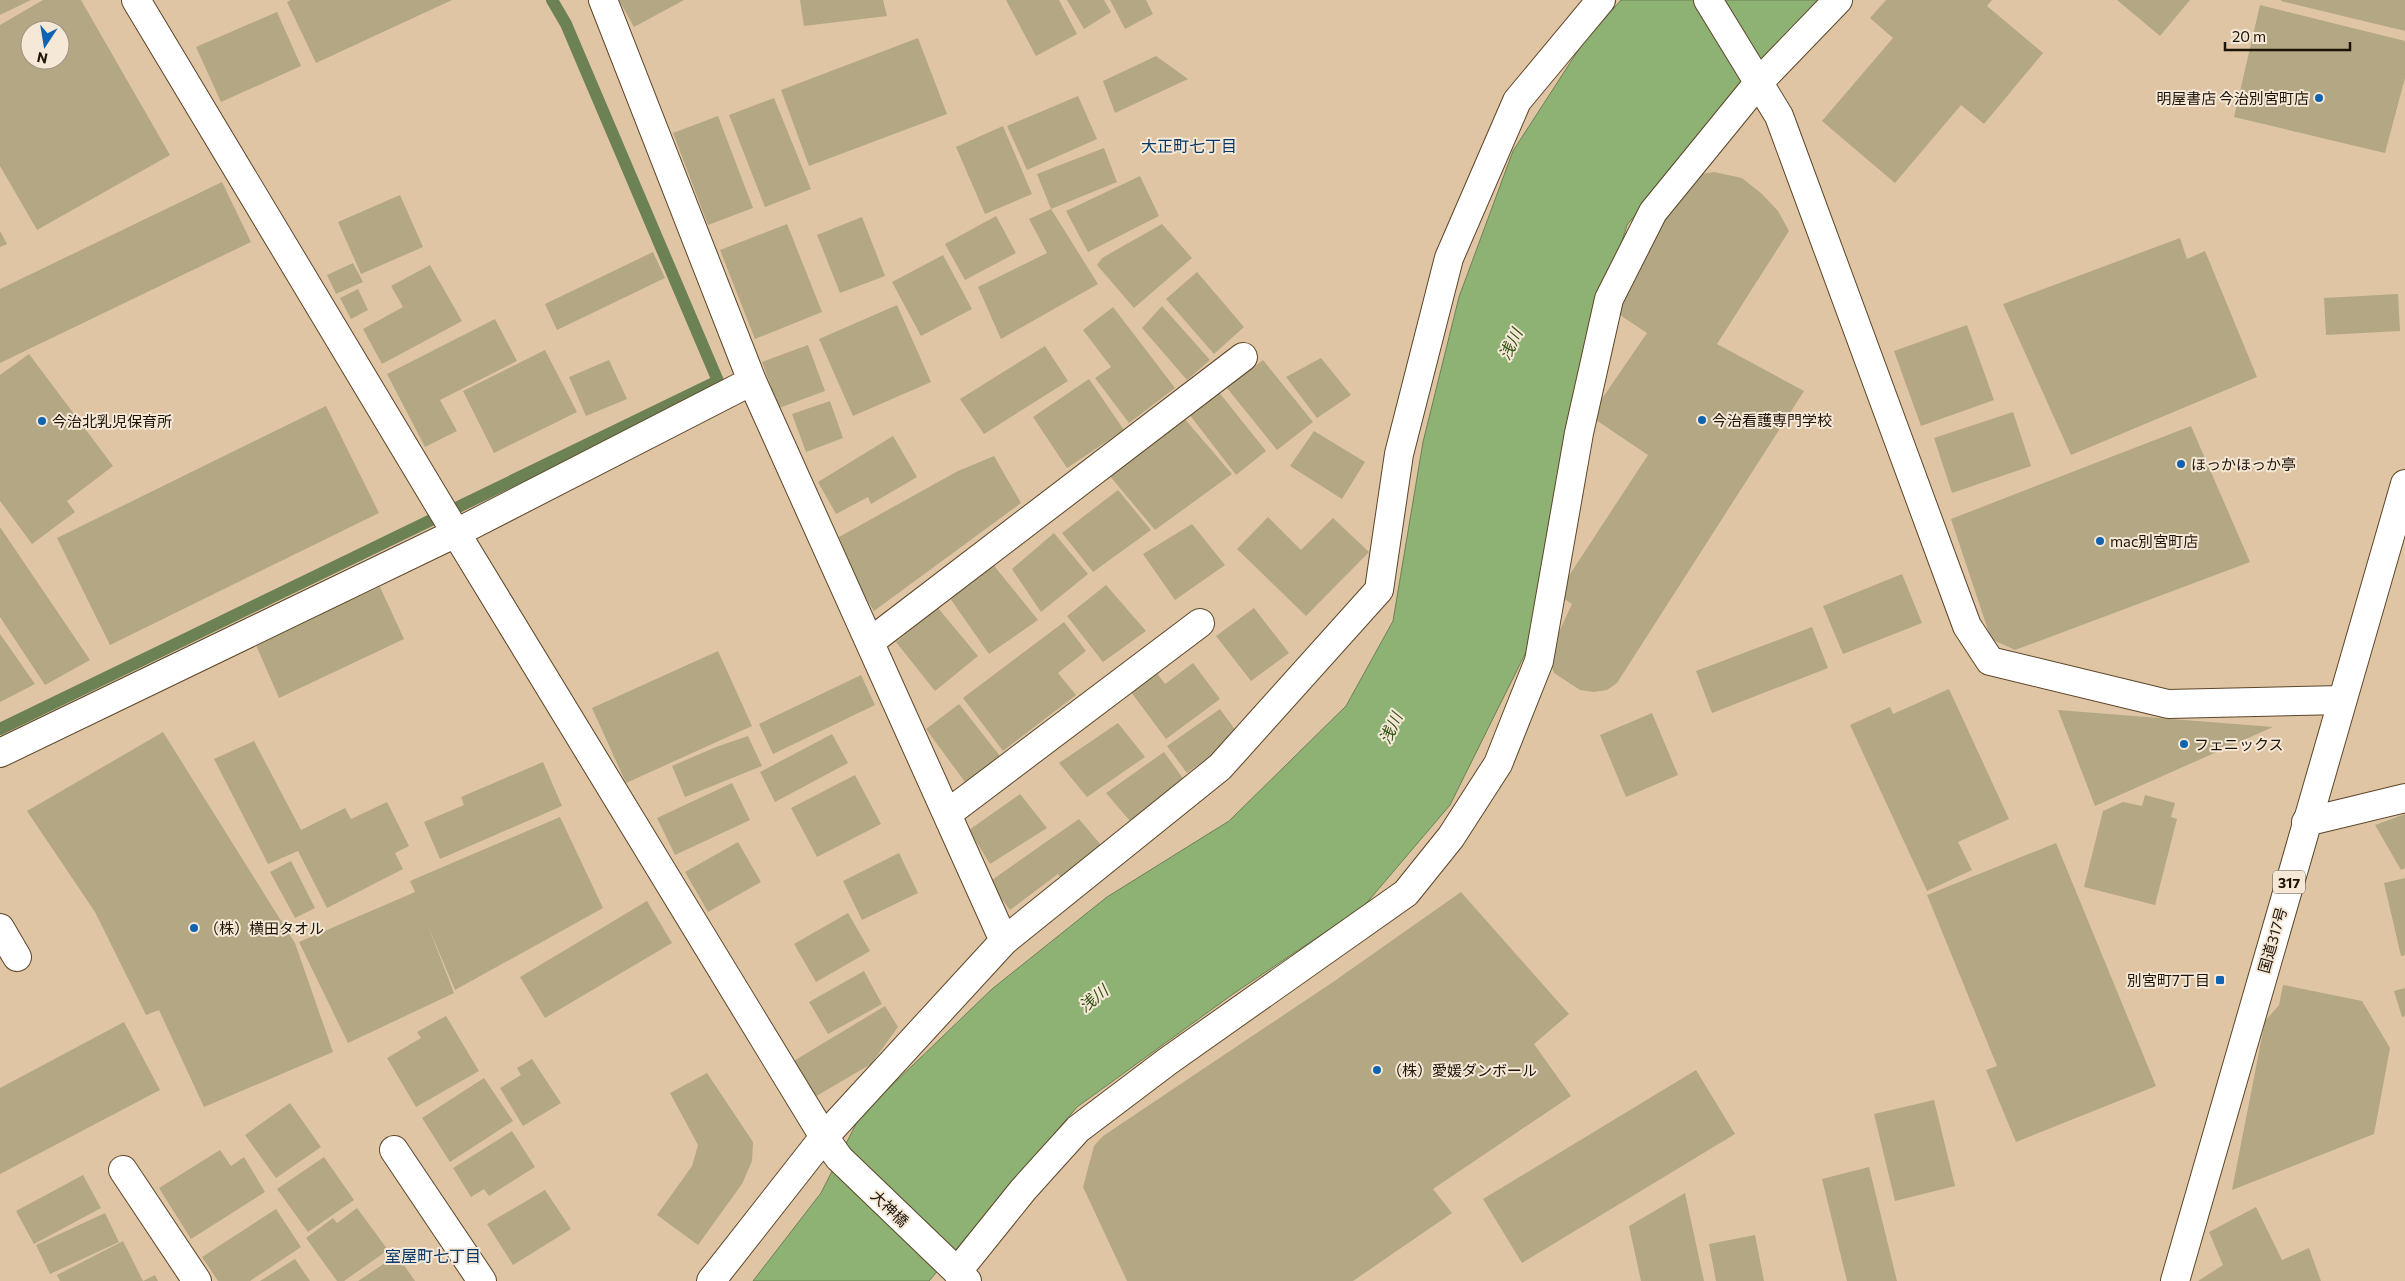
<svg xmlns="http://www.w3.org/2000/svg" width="2405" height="1281" viewBox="0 0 2405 1281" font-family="Commissioner,'Noto Sans JP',sans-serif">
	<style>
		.water { fill: #8eb174; stroke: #6c8254 }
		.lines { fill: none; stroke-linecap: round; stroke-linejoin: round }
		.stream { stroke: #6c8254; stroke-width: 12 }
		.building { fill: #b3a883; fill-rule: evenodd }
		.street-casing { stroke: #5c4629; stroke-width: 30 }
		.highway-casing { stroke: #5c4629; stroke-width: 30 }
		.street { stroke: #fff; stroke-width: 28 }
		.highway { stroke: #fff; stroke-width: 28 }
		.poi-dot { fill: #1063b1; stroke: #f5e8d7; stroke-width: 2 }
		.labels { text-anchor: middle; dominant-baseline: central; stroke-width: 4; stroke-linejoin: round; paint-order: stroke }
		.shield { fill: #f5e8d7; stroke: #5e5446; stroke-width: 1 }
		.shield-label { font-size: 14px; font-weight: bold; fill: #1d1408 }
		.poi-label { font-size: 15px; fill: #1d1408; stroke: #f5e8d7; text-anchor: start }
		.street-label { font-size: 15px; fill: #1d1408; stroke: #f5e8d7 }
		.neighbourhood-label { font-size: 16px; fill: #04386a; stroke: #f5e8d7 }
		.water-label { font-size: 16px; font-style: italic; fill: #325213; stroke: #f5e8d7 }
	</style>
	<rect width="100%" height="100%" fill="#dfc5a4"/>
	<path class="water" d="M 1621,0 L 1823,0 L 1726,104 L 1627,225 L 1571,405 L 1529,646 L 1450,805 L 1364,906 L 1233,994 L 1077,1107 L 929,1281 L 753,1281 L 821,1193 L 860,1116 L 992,989 L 1107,897 L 1229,821 L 1346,706 L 1393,621 L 1423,442 L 1459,297 L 1513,151 L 1581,46 Z"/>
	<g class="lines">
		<path class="stream" d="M 0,729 L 718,381 L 566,24 L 552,0"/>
	</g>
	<path class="building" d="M 0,0 L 31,0 L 0,15 Z
		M 43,0 L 81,0 L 170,155 L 37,230 L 0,166 L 0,25 ZM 30,30 L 60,30 L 60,60 L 30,60 Z
		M 291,0 L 452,0 L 316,63 L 287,2 Z
		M 619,0 L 684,0 L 634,27 Z
		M 800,0 L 883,0 L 887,16 L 804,26 Z
		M 1006,0 L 1059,0 L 1077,34 L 1036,56 Z
		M 1067,0 L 1104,0 L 1111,12 L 1084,29 Z
		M 1110,0 L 1146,0 L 1153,14 L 1125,29 Z
		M 1886,0 L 1992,0 L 1987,6 L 2043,53 L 1984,124 L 1961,105 L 1895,183 L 1822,121 L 1893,38 L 1870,18 Z
		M 2117,0 L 2190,0 L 2160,36 Z
		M 2405,0 L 2405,31 L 2281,1 L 2281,0 Z
		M 2260,5 L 2405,41 L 2405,78 L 2385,153 L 2234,117 Z
		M 277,12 L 301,66 L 221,102 L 196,47 Z
		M 918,38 L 947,114 L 809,166 L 781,90 Z
		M 1156,56 L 1188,79 L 1115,113 L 1103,81 Z
		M 1078,96 L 1097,139 L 1027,170 L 1007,126 Z
		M 774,98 L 811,189 L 765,207 L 729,115 Z
		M 718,116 L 753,208 L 708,225 L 673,133 Z
		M 1003,126 L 1032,194 L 985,214 L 956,147 Z
		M 1104,148 L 1117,182 L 1051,209 L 1037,174 Z
		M 1714,172 L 1742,178 L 1762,194 L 1778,211 L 1789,231 L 1717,344 L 1804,391 L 1617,683 L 1607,690 L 1594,692 L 1580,690 L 1554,673 L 1550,662 L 1551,649 L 1572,604 L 1557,594 L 1648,455 L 1590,416 L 1647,333 L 1611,309 L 1688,176 Z
		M 1140,176 L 1159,216 L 1088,252 L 1066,211 Z
		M 222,182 L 251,242 L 0,363 L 0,289 Z
		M 400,195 L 423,247 L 361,274 L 338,222 Z
		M 1051,209 L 1098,284 L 1001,339 L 978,287 L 1047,253 L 1029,219 Z
		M 996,216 L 1016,253 L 965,280 L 945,244 Z
		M 862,217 L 885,276 L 840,293 L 817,235 Z
		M 787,224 L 822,312 L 755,339 L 720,250 Z
		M 1162,224 L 1192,258 L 1134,308 L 1097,265 L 1102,258 Z
		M 0,231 L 7,244 L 0,247 Z
		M 2180,238 L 2187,259 L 2205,251 L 2257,377 L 2071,455 L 2003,304 Z
		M 653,252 L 665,278 L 557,330 L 545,304 Z
		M 943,255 L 972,309 L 921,336 L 892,282 Z
		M 353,263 L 363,282 L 336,294 L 327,275 Z
		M 430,265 L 462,321 L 382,364 L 363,329 L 403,307 L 391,286 Z
		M 1197,272 L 1244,327 L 1214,354 L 1166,299 Z
		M 358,289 L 368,310 L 351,319 L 340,298 Z
		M 2398,294 L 2400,331 L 2326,335 L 2324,298 Z
		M 897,305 L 931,382 L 853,416 L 819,339 Z
		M 1162,306 L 1210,360 L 1187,380 L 1142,328 Z
		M 1113,307 L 1175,388 L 1129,423 L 1095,378 L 1111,367 L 1083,330 Z
		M 495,319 L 517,361 L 440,400 L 457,431 L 425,447 L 387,374 Z
		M 1967,325 L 1994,400 L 1921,426 L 1894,351 Z
		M 808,345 L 825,391 L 779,408 L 762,362 Z
		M 1045,346 L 1068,381 L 984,434 L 960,399 Z
		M 545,350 L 577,412 L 494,453 L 463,391 Z
		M 29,354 L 113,466 L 67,501 L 75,512 L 32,544 L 0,501 L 0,375 Z
		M 1321,358 L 1351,395 L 1317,418 L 1286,377 Z
		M 609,360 L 627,399 L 586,416 L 569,377 Z
		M 1263,360 L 1313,422 L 1277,450 L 1227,388 Z
		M 1089,379 L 1124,430 L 1067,468 L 1033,417 Z
		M 1218,391 L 1266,451 L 1236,475 L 1189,414 Z
		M 830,401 L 843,438 L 806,452 L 792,414 Z
		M 326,406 L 379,513 L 110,645 L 57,538 Z
		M 2013,412 L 2031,466 L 1952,493 L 1934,438 Z
		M 1183,417 L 1232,474 L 1155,530 L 1109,475 Z
		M 2191,426 L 2250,562 L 2015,650 L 1991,639 L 1951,519 Z
		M 1314,431 L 1365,462 L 1342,499 L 1290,466 Z
		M 893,436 L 917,477 L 871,504 L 868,497 L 836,514 L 818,482 Z
		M 994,456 L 1021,503 L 874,611 L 860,589 L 839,537 L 958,471 Z
		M 1118,490 L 1151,530 L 1093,572 L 1062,533 Z
		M 1268,517 L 1301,550 L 1333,518 L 1369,552 L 1306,616 L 1237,549 Z
		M 1192,524 L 1225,565 L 1175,600 L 1143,554 Z
		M 0,527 L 90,660 L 45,685 L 0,617 Z
		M 1054,533 L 1088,574 L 1041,612 L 1012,569 Z
		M 991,562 L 1038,620 L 989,654 L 947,594 Z
		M 1902,574 L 1922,623 L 1843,654 L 1823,606 Z
		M 1106,585 L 1146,631 L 1103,662 L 1067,616 Z
		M 380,587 L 404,639 L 279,698 L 255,643 Z
		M 938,608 L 978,656 L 935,691 L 896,642 Z
		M 1254,608 L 1289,653 L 1251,681 L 1216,636 Z
		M 1064,622 L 1086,651 L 1058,673 L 1076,695 L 1003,751 L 963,698 Z
		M 1812,627 L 1828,668 L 1712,713 L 1696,671 Z
		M 0,634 L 35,684 L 0,702 Z
		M 718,651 L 752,726 L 626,783 L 592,708 Z
		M 1193,663 L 1220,699 L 1166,739 L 1131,692 L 1157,673 L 1165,684 Z
		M 861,675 L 875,705 L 773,754 L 759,724 Z
		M 1949,689 L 2009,819 L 1958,842 L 1972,870 L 1927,891 L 1850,725 L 1890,707 L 1893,714 Z
		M 959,704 L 1000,756 L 965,782 L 926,729 Z
		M 1220,709 L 1239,735 L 1187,773 L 1167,746 Z
		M 2058,710 L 2273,727 L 2095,806 Z
		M 1652,713 L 1678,775 L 1626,797 L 1600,735 Z
		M 1118,723 L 1145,757 L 1087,797 L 1059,763 Z
		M 163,732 L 295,943 L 333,1052 L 204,1107 L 159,1010 L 146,1015 L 95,912 L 27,811 Z
		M 832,734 L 848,763 L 775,802 L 760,772 Z
		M 748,736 L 762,766 L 685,797 L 672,766 L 716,747 Z
		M 254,741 L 301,830 L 345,808 L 351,819 L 387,802 L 409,846 L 395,853 L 403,869 L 327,908 L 298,851 L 268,864 L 214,759 Z
		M 1164,752 L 1184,780 L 1130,821 L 1106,793 Z
		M 543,762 L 562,806 L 440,859 L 424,822 L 464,805 L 461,797 Z
		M 855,775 L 881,824 L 817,857 L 791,808 Z
		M 732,783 L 750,820 L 675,855 L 657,818 Z
		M 1020,794 L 1047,828 L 990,864 L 969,830 Z
		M 2145,795 L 2175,803 L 2171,817 L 2177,819 L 2155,905 L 2084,887 L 2103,811 L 2123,802 L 2142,806 Z
		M 2405,814 L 2405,868 L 2401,870 L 2375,825 Z
		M 560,817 L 603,908 L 455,990 L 428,926 L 454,993 L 348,1043 L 299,942 L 415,892 L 410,881 Z
		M 1079,819 L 1106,851 L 1065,882 L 1058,874 L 1010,910 L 989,882 Z
		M 738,842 L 761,882 L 708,912 L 685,872 Z
		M 2056,843 L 2156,1086 L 2016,1142 L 1986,1070 L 1997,1066 L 1927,895 Z
		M 899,853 L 918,893 L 862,920 L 843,881 Z
		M 291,861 L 315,908 L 295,918 L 270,872 Z
		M 2405,878 L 2405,955 L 2401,956 L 2384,883 Z
		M 1461,892 L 1569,1014 L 1534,1044 L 1571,1096 L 1433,1189 L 1452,1213 L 1353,1281 L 1127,1281 L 1083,1187 L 1094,1146 L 1103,1136 L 1333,982 Z
		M 647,901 L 672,943 L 545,1018 L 520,977 Z
		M 848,913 L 870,951 L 816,982 L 794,944 Z
		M 864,971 L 882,1004 L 828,1034 L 809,1002 Z
		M 2283,985 L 2362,1001 L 2390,1048 L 2374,1134 L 2232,1190 L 2265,1021 L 2279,1005 Z
		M 2405,988 L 2405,1016 L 2402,1017 L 2394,991 Z
		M 885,1006 L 898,1027 L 871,1064 L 813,1098 L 792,1062 Z
		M 446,1016 L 479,1071 L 416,1107 L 387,1058 L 421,1038 L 417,1032 Z
		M 124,1022 L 160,1090 L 0,1174 L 0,1088 Z
		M 532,1059 L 561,1103 L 523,1126 L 500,1088 L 521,1075 L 517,1068 Z
		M 1696,1070 L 1735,1134 L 1522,1263 L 1483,1199 Z
		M 707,1073 L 753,1142 L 752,1161 L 742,1184 L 698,1245 L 657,1215 L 692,1166 L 698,1145 L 670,1093 Z
		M 484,1078 L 513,1121 L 450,1162 L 422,1118 Z
		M 1934,1100 L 1955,1186 L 1895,1201 L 1874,1114 Z
		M 290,1103 L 321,1147 L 276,1178 L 245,1135 Z
		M 512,1131 L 535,1167 L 489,1196 L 484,1189 L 471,1197 L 453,1168 Z
		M 220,1150 L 231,1166 L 244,1157 L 265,1192 L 191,1239 L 159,1188 Z
		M 324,1157 L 354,1200 L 308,1232 L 277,1189 Z
		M 1869,1167 L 1897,1281 L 1847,1281 L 1822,1179 Z
		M 83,1175 L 101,1208 L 34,1244 L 16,1211 Z
		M 545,1190 L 571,1229 L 513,1265 L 487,1224 Z
		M 1685,1193 L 1704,1281 L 1641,1281 L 1629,1226 Z
		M 2256,1207 L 2282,1260 L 2309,1248 L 2321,1281 L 2198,1281 L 2223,1265 L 2209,1232 Z
		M 357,1208 L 388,1250 L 344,1281 L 337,1281 L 306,1238 L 333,1218 L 337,1223 Z
		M 276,1209 L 301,1247 L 250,1281 L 218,1281 L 202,1257 Z
		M 105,1213 L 119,1242 L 50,1274 L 36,1245 Z
		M 1755,1235 L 1764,1281 L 1716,1281 L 1709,1244 Z
		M 123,1241 L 143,1281 L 155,1275 L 158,1281 L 60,1281 L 57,1275 Z
		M 397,1255 L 415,1281 L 358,1281 Z
		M 295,1259 L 310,1281 L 260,1281 Z"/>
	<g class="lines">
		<defs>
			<path id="street" d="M 136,0 L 456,533 L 824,1137 L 839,1158 L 967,1281
				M 603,0 L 752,381 L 1004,941 L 1220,767 L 1379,590 L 1399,454 L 1449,258 L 1517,101 L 1601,0
				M 1708,0 L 1779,116 L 1967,626 L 1990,661 L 2168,704 L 2342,700
				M 870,642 L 1243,357
				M 0,753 L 456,533 L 752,381
				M 947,814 L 1200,623
				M 2306,822 L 2405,798
				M 0,928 L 17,957
				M 394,1150 L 482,1281
				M 123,1170 L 197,1281
				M 957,1272 L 1023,1190 L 1078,1129 L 1168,1061 L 1406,893 L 1451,837 L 1498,764 L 1539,661 L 1579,433 L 1609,299 L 1653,212 L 1759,82 L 1838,0
				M 711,1281 L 824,1137 L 1004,941"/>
			<path id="highway" d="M 2175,1281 L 2405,484"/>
		</defs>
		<use href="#street" class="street-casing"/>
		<use href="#highway" class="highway-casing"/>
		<use href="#street" class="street"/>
		<use href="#highway" class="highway"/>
	</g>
	<g class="poi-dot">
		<circle cx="2319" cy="98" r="5"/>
		<circle cx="1702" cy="420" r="5"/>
		<circle cx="42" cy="421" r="5"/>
		<circle cx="2181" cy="464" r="5"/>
		<circle cx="2100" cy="541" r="5"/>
		<circle cx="2184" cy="744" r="5"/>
		<circle cx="194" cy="928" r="5"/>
		<rect x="2215" y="975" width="10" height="10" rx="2.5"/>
		<circle cx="1377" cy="1070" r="5"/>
	</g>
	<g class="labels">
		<rect class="shield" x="2273" y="870.5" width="32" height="23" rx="4"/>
		<g class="shield-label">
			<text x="2289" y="882">317</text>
		</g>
		<g class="poi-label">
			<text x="2309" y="98" text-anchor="end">明屋書店 今治別宮町店</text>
			<text x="1712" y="420">今治看護専門学校</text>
			<text x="52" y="421">今治北乳児保育所</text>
			<text x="2191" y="464">ほっかほっか亭</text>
			<text x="2110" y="541">mac別宮町店</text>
			<text x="2194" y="744">フェニックス</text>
			<text x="204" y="928">（株）横田タオル</text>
			<text x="2210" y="980" text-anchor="end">別宮町7丁目</text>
			<text x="1387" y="1070">（株）愛媛ダンボール</text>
		</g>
		<g class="street-label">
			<text transform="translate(2272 940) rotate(-74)">国道317号</text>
			<text transform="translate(890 1208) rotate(44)">大神橋</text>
		</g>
		<g class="neighbourhood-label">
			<text x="1189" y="145">大正町七丁目</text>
			<text x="433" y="1255">室屋町七丁目</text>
		</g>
		<g class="water-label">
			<text transform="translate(1510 344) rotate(-64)">浅川</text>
			<text transform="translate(1390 728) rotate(-65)">浅川</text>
			<text transform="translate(1093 998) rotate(-39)">浅川</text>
		</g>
	</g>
	<g transform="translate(45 45) rotate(192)"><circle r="24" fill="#f5e8d7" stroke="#9f9384"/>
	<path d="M0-4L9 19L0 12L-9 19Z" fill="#1063b1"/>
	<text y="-8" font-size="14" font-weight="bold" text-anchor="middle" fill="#1d1408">N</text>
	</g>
	<path d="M2225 42v8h125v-8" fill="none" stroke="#1d1408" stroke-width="2.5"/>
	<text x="2232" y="42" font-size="15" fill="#1d1408" stroke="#f5e8d7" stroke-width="4" paint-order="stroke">20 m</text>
</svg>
